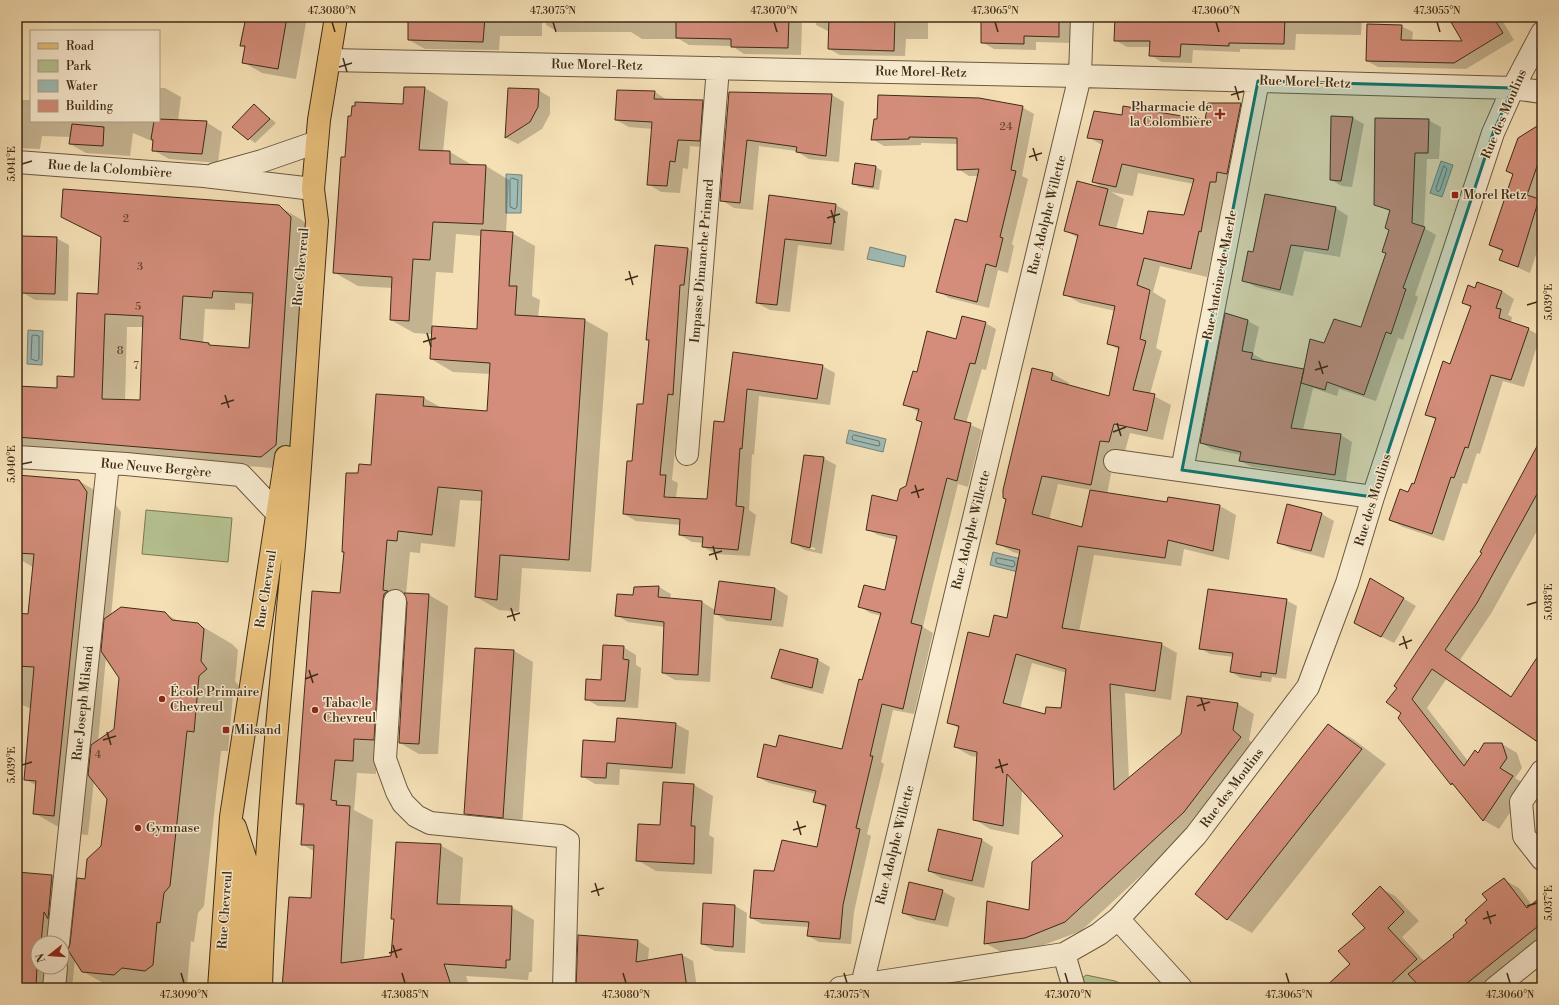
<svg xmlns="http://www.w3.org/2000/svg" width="1559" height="1005" viewBox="0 0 1559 1005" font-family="'Libre Bodoni',serif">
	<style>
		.green { fill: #b6c392; stroke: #7a7854 }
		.water { fill: #9ebbb5; stroke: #788276 }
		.shadow { fill: #0003; fill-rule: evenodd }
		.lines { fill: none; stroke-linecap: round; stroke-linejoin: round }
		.shore { stroke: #6e7466; stroke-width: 1 }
		.building { fill: #d38d7a; stroke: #3e2c17; fill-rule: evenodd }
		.minor-casing { stroke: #6c593f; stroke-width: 24 }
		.major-casing { stroke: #3e2c17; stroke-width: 24 }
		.minor { stroke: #f8ebd0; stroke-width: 22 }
		.major { stroke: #eac07b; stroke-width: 22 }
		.marked { fill: #0f766e; fill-opacity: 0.2; stroke: #0f766e; stroke-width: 3; stroke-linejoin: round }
		.ticks { fill: none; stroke: #3e2c17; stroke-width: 1.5 }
		.poi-dot { fill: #8f2418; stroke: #f8ebd0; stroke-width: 1.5 }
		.labels { text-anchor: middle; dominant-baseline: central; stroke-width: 3; stroke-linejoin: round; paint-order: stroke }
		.number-label { font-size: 11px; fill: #634430 }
		.street-label { font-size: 13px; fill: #3e2c17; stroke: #f8ebd0 }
		.poi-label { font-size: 13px; fill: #3e2c17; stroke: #f8ebd0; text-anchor: start }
		.neatline { fill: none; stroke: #3e2c17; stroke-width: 1.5 }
		.ticks-label { font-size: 10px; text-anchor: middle; fill: #3e2c17 }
	</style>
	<rect width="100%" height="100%" fill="#f5e0b6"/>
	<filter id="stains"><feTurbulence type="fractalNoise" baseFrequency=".005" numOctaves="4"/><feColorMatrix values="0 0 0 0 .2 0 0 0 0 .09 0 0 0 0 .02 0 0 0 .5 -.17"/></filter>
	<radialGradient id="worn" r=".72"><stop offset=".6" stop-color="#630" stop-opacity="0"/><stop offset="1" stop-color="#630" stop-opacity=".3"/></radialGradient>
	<path class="green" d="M 146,510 L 232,518 L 228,562 L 142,554 Z
		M 1086,975 L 1115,981 L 1130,988 L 1082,988 L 1079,981 Z"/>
	<path class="water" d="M 1441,161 L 1453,165 L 1442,197 L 1430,193 Z
		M 506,174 L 522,175 L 521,213 L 506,213 Z
		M 870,247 L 906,256 L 904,267 L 867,259 Z
		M 28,330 L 43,331 L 42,365 L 27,364 Z
		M 849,430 L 886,439 L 883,452 L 846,443 Z
		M 993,552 L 1021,559 L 1018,572 L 990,565 Z"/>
	<path class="shadow" d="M 246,17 L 307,17 L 296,79 L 262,73 L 243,62 L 245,48 L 241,45 Z
		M 409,17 L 540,17 L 542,18 L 542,36 L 500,36 L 499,50 L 425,49 L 409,40 Z
		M 546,17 L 791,17 L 802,23 L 801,55 L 744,54 L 732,46 L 689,45 L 679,39 L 642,39 L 631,32 L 558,32 L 546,25 Z
		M 816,17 L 928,17 L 928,39 L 906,39 L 905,56 L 840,55 L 829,49 L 830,32 L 816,25 Z
		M 982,17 L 1071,17 L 1071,43 L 1036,42 L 1036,50 L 994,49 L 982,42 Z
		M 1116,17 L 1362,17 L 1361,35 L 1296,34 L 1295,50 L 1240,49 L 1240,52 L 1193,50 L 1192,63 L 1162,62 L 1150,55 L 1151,47 L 1127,47 L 1115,40 Z
		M 1460,17 L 1500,17 L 1514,40 L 1466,69 L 1378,67 L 1367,61 L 1401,26 L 1413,32 L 1412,41 L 1464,42 Z
		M 159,88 L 165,88 L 181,97 L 178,121 L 206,122 L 222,132 L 218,163 L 169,159 L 153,150 L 154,142 L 133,133 L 130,156 L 86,153 L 70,144 L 71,137 L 42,136 L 40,149 L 17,148 L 17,100 L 31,100 L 31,121 L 159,121 Z
		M 405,88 L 425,88 L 448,102 L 443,152 L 450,152 L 474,166 L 486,166 L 509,180 L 506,233 L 512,233 L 535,246 L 532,296 L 540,300 L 538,317 L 585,320 L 608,333 L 591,572 L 522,568 L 519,612 L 499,610 L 476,597 L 482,501 L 460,500 L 455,547 L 421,543 L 420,553 L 410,552 L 406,594 L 429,595 L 448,606 L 438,754 L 419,754 L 400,743 L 408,606 L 377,751 L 376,774 L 357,773 L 354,810 L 373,820 L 364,961 L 392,957 L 395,920 L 392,918 L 440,845 L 463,858 L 460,905 L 511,907 L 534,920 L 532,972 L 529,972 L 528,980 L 466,976 L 470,988 L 283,988 L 312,899 L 315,852 L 302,844 L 304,808 L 297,804 L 341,594 L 345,553 L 343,552 L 359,474 L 372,466 L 424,398 L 442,408 L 488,412 L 491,374 L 453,372 L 431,359 L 432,334 L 414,333 L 391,320 L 392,288 L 358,286 L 335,273 L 346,158 L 404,105 ZM 456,234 L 482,236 L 478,330 L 432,327 L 436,272 L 453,273 ZM 406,596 L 409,604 L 406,602 Z
		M 509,89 L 538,90 L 550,97 L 550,114 L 542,129 L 518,144 L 506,138 Z
		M 655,92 L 667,100 L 703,101 L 715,109 L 712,148 L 690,146 L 688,169 L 683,168 L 680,193 L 661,192 L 648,184 L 653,129 L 629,127 L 616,120 Z
		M 730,93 L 832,95 L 844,102 L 839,162 L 809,159 L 796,151 L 759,146 L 753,210 L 734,208 L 721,200 Z
		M 1241,104 L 1257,113 L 1217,240 L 1215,240 L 1207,277 L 1160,266 L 1153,292 L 1166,300 L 1156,348 L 1162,351 L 1150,394 L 1171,405 L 1163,440 L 1130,433 L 1125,451 L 1116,449 L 1107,494 L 1168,504 L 1220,506 L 1236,515 L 1229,560 L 1184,549 L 1181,566 L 1094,555 L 1079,632 L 1161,644 L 1177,653 L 1171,700 L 1125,693 L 1129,779 L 1238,704 L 1254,714 L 1249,740 L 1257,747 L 1200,821 L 1081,931 L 1041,946 L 1001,952 L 985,943 L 1030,911 L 1065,836 L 1022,790 L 1019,835 L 990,829 L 974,819 L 978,757 L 971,756 L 955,747 L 960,729 L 948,722 L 989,639 L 1007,619 L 1020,554 L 1013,552 L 997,543 L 1007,499 L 1004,498 L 1053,374 L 1069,383 L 1068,386 L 1110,397 L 1119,350 L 1108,343 L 1115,311 L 1080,303 L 1064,294 L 1078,238 L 1066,231 L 1105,189 L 1093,182 L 1102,145 L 1088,137 L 1122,116 L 1205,122 ZM 1138,173 L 1194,184 L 1185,217 L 1144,235 L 1116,229 L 1124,199 L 1111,192 L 1133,196 ZM 1058,484 L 1091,490 L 1083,529 L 1049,520 ZM 1032,663 L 1067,673 L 1062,709 L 1046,715 L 1020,709 Z
		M 254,105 L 276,123 L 255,143 L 234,127 Z
		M 1022,107 L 1034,114 L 1022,176 L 1028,179 L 1012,244 L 1014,246 L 1008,273 L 998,270 L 989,308 L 949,298 L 938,291 L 968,223 L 978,176 L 969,176 L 958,169 L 958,144 L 921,143 L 921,145 L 884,146 L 872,139 Z
		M 1353,118 L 1364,124 L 1352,187 L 1342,186 L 1331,180 Z
		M 1428,120 L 1441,127 L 1439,159 L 1427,159 L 1424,228 L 1436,235 L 1415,295 L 1418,297 L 1403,340 L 1398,338 L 1376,401 L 1339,389 L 1337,396 L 1313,388 L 1303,430 L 1341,435 L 1352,442 L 1346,481 L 1252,467 L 1240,461 L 1241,455 L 1212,449 L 1201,443 L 1248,321 L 1259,327 L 1253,354 L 1264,360 L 1264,362 L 1304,370 L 1325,345 L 1362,328 L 1387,254 L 1390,230 L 1391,212 L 1375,204 Z
		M 1542,124 L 1542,237 L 1530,273 L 1500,260 L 1503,252 L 1490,245 L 1514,175 L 1507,171 Z
		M 855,164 L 876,167 L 882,171 L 879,190 L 859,187 L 853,183 Z
		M 770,196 L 836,205 L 848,212 L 844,251 L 798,245 L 790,312 L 770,310 L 757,303 Z
		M 278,206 L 302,220 L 313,231 L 298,458 L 285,469 L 17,448 L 17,387 L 58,389 L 75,378 L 99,295 L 102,238 L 62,216 ZM 235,303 L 253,304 L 250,349 L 213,346 L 203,343 L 205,309 L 235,310 ZM 127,327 L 144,327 L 141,401 L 125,401 Z
		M 1336,208 L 1348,216 L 1340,257 L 1304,251 L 1293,296 L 1256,287 L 1243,280 L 1254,253 Z
		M 56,238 L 69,245 L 68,301 L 35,300 L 22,292 Z
		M 688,249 L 700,256 L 685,401 L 680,401 L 672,480 L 678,483 L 676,498 L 708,501 L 725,423 L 733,353 L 822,366 L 835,373 L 830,405 L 759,396 L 754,455 L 752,454 L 749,510 L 756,515 L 750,556 L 716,554 L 703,547 L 704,543 L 692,542 L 680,535 L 681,525 L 636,521 L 624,514 L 644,405 L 650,341 L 647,339 Z
		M 1476,289 L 1502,291 L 1514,299 L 1508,315 L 1512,317 L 1511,323 L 1528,329 L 1540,336 L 1524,387 L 1503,381 L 1480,454 L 1477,453 L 1467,484 L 1463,483 L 1444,541 L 1403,527 L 1390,520 L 1415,485 L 1436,420 L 1426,414 L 1450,365 L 1471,308 L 1463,303 Z
		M 985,323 L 996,329 L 986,370 L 982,369 L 966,423 L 982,430 L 968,487 L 958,484 L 929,601 L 923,627 L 933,633 L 914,714 L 893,710 L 881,762 L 884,764 L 867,834 L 871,836 L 854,912 L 851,944 L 819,942 L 808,936 L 809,927 L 762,924 L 751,918 L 775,873 L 818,849 L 826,808 L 814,801 L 816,794 L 769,783 L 758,777 L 777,748 L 843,751 L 882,616 L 870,613 L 859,606 L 886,591 L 897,540 L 878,535 L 867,529 L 898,502 L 907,487 L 923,423 L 917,420 L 919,412 L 905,405 L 918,373 L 957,340 Z
		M 1542,439 L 1542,522 L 1492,612 L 1460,660 L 1512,697 L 1542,652 L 1542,744 L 1447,678 L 1427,708 L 1468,761 L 1502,744 L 1517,753 L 1522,768 L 1515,778 L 1528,786 L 1499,829 L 1483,820 L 1457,787 L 1451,784 L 1403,713 L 1398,688 L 1484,553 Z
		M 823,458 L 836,465 L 822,554 L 805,550 L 792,542 ZM 804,545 L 815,548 L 815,550 L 804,547 Z
		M 17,476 L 79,481 L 113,501 L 121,512 L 111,616 L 164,613 L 180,622 L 198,624 L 232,644 L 238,650 L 235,681 L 241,689 L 233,695 L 228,751 L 221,751 L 204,906 L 198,913 L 194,942 L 191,941 L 187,985 L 182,988 L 112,988 L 82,971 L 75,959 L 72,988 L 17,988 L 17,873 L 52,876 L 77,891 L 86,880 L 102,847 L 108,799 L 94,780 L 88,835 L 69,833 L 34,813 L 37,786 L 25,779 L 32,709 L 17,703 L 17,614 L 28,615 L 33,567 L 17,558 ZM 106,657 L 120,678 L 115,730 L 98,742 ZM 38,943 L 62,943 L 62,967 L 38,967 Z
		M 1322,514 L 1334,521 L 1324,558 L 1291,549 L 1278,542 Z
		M 1370,579 L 1416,606 L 1394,643 L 1368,630 Z
		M 720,582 L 775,588 L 788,596 L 783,627 L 727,621 L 714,613 L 710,682 L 675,680 L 663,673 L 665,627 L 628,622 L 616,615 L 634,596 L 659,587 L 671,594 L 670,599 L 702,602 L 715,610 Z
		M 1286,600 L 1297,606 L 1286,679 L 1272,677 L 1271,682 L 1241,678 L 1231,672 L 1234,657 L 1210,654 L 1200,648 Z
		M 623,647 L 636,655 L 636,665 L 641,668 L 638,708 L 598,706 L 586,699 L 602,681 Z
		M 476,649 L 514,651 L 533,662 L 522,828 L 484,824 L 465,813 Z
		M 780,650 L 818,660 L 830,667 L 823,694 L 784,684 L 772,678 Z
		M 618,719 L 676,724 L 689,731 L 685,774 L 620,769 L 619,785 L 595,784 L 582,776 L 616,743 Z
		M 1328,725 L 1353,739 L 1386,764 L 1252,933 L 1227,919 Z
		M 694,785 L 713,796 L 709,835 L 714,838 L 712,874 L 656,871 L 637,860 Z
		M 982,840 L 993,847 L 984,888 L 941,878 L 929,871 Z
		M 1504,880 L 1519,888 L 1532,905 L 1542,898 L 1542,943 L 1486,988 L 1326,988 L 1352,965 L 1380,888 L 1395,896 L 1419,921 L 1402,937 L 1425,962 L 1456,937 Z
		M 942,891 L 955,898 L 948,927 L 916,920 L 903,913 Z
		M 735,906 L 747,913 L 745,953 L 715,951 L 702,944 Z
		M 579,937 L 638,941 L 649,948 L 648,961 L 682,955 L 693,961 L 697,988 L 578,988 Z"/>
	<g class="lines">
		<path class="shore" d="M 1444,166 L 1447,169 L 1440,190 L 1438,192 L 1436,189 Z
			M 512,178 L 518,180 L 517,207 L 515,209 L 510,207 L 510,180 Z
			M 34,335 L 39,336 L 39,359 L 37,361 L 31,359 L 32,336 Z
			M 854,435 L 879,441 L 880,445 L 878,446 L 853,440 L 852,437 Z
			M 998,558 L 1014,561 L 1015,565 L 1013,567 L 996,563 L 996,559 Z"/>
	</g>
	<path class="building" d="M 246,17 L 287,17 L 278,69 L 242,63 L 245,46 L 240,46 Z
		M 408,17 L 485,17 L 483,42 L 408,40 Z
		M 676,17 L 789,17 L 788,48 L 731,47 L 731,39 L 676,38 Z
		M 829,17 L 895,17 L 894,51 L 828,49 Z
		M 981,17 L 1059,17 L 1059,37 L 1024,36 L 1024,44 L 981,43 Z
		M 1115,17 L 1285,17 L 1284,44 L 1229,43 L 1229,46 L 1181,44 L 1180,57 L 1149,56 L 1150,41 L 1114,41 Z
		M 1448,17 L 1493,17 L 1503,33 L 1454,63 L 1366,61 L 1367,24 L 1402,25 L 1401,40 L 1462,41 Z
		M 404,87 L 425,87 L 419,150 L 450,151 L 450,164 L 486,165 L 483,224 L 433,222 L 430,260 L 413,259 L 409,321 L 390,320 L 392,277 L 333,273 L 341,157 L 345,157 L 348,116 L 351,116 L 352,106 L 355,106 L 355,102 L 403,104 Z
		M 508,88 L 539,89 L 538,107 L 530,122 L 505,138 Z
		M 617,90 L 655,91 L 654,99 L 703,100 L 700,141 L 678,140 L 675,162 L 670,161 L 667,186 L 647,185 L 652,122 L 615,120 Z
		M 729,92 L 832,94 L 826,156 L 796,152 L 797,147 L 747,140 L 740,203 L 720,201 Z
		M 878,95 L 979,98 L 1023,106 L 1011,170 L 1016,171 L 1000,237 L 1003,238 L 996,267 L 986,264 L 977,302 L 936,292 L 955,219 L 967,222 L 979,169 L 957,170 L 957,138 L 909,137 L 909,139 L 871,140 L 874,119 L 877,119 Z
		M 1208,103 L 1241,103 L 1227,174 L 1217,172 L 1216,182 L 1210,182 L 1201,232 L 1199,231 L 1191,269 L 1144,258 L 1137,285 L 1150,290 L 1140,339 L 1146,341 L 1133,390 L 1155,394 L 1147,431 L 1114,424 L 1109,442 L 1100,441 L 1091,485 L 1042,476 L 1032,514 L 1082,527 L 1090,490 L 1167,502 L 1168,497 L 1220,505 L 1213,551 L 1168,540 L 1165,558 L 1078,546 L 1062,628 L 1162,643 L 1155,691 L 1110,684 L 1114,790 L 1181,734 L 1187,696 L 1238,703 L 1233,730 L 1241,737 L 1184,812 L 1065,922 L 1025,938 L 984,944 L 987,901 L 1029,910 L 1032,862 L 1063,836 L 1007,774 L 1003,826 L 973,820 L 977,752 L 954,747 L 959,726 L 947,723 L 968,632 L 989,637 L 994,615 L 1007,618 L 1020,550 L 996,544 L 1006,499 L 1003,498 L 1003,490 L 1032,368 L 1053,373 L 1051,380 L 1109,396 L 1119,347 L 1107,344 L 1115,306 L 1063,295 L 1078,235 L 1064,231 L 1077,181 L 1108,189 L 1099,225 L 1143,234 L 1148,211 L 1184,215 L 1194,179 L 1122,164 L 1116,187 L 1092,182 L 1103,140 L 1087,138 L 1094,111 L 1122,115 L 1123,106 L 1205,120 ZM 1016,654 L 1066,669 L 1061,708 L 1046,707 L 1045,714 L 1003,703 Z
		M 254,104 L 270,119 L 248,140 L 232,127 Z
		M 1331,116 L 1353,117 L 1341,181 L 1330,180 Z
		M 1375,118 L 1429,119 L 1428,153 L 1415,153 L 1412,223 L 1425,227 L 1403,288 L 1406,289 L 1391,334 L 1386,332 L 1364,395 L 1327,382 L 1325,390 L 1301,383 L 1310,339 L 1324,343 L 1334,319 L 1361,327 L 1386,253 L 1382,252 L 1389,230 L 1385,228 L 1390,210 L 1374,205 Z
		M 159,119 L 207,121 L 202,154 L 152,151 L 153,140 L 151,139 L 154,121 L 159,121 Z
		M 1542,123 L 1542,152 L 1527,195 L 1539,199 L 1518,267 L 1499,260 L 1503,250 L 1489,245 L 1513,174 L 1506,171 L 1518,138 Z
		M 72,124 L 104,127 L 103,146 L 69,144 Z
		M 855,163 L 876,166 L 873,187 L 852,184 Z
		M 63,189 L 279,205 L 291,217 L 276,445 L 261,457 L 17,437 L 17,386 L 57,388 L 57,376 L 74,377 L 77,293 L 98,294 L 101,237 L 61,217 ZM 213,291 L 253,293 L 249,348 L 209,345 L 209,343 L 180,339 L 183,296 L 212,298 ZM 105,314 L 143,316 L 140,400 L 102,399 Z
		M 1265,194 L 1336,207 L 1328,250 L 1291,245 L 1280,290 L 1242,281 L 1248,251 L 1253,252 Z
		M 769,195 L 836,204 L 831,244 L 785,239 L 777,305 L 756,303 Z
		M 481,230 L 513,232 L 509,286 L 517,286 L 515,315 L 585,319 L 569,560 L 500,555 L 497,600 L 475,597 L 482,491 L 438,487 L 432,535 L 398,531 L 397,541 L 387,540 L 383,590 L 388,591 L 384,594 L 383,600 L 374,740 L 354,739 L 353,761 L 335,760 L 331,800 L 337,801 L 336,805 L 350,806 L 341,963 L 391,956 L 394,919 L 391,919 L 396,842 L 441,844 L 437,904 L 512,906 L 510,960 L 506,960 L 506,968 L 444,964 L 452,988 L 282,988 L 289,897 L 311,898 L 314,845 L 301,845 L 304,804 L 296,804 L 312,591 L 340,593 L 344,552 L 342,552 L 346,473 L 358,473 L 359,464 L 371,465 L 376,394 L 424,397 L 423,406 L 487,411 L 490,363 L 430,359 L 432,326 L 477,329 Z
		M 21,236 L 57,237 L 55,294 L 21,293 Z
		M 655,245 L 688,248 L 684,285 L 680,285 L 673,395 L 668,394 L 660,475 L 666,475 L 664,497 L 707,499 L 714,421 L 724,422 L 733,352 L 823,365 L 817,399 L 747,389 L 742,449 L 740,448 L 736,506 L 744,507 L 738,550 L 702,547 L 703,537 L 679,535 L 680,519 L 623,514 L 627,461 L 632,461 L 637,404 L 643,404 L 649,340 L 646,340 Z
		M 1477,282 L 1502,291 L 1496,308 L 1501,309 L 1499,318 L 1529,328 L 1511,380 L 1491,375 L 1468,448 L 1465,447 L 1454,478 L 1451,477 L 1432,534 L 1389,520 L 1400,489 L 1408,492 L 1412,483 L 1414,484 L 1436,418 L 1425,415 L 1443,361 L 1450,364 L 1471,306 L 1462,303 L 1468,285 L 1475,288 Z
		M 1225,313 L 1248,320 L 1242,351 L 1253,353 L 1251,359 L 1304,369 L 1291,428 L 1341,434 L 1335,475 L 1239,461 L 1241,452 L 1200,443 Z
		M 962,316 L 986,322 L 975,364 L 970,363 L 954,419 L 971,423 L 957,481 L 947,478 L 918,594 L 911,623 L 922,626 L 903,709 L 882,704 L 870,756 L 873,756 L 856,828 L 860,829 L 843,905 L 840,939 L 807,936 L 809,922 L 750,918 L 754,870 L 774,871 L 782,840 L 817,847 L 826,805 L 813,802 L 816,791 L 757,777 L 764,744 L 776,747 L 779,735 L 842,749 L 859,679 L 862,680 L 881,613 L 858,607 L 864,585 L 885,590 L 897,536 L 866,530 L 872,495 L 897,501 L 900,489 L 906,486 L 922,422 L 916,420 L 919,409 L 903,405 L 913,371 L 917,372 L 927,331 L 956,339 Z
		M 1542,437 L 1542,485 L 1477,603 L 1445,650 L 1511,697 L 1542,650 L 1542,745 L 1432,669 L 1412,699 L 1464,766 L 1475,750 L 1478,753 L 1484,743 L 1502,743 L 1507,758 L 1500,768 L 1513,776 L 1483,821 L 1452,783 L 1451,785 L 1398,718 L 1401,713 L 1386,702 L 1397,688 L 1394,686 L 1482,553 L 1480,552 Z
		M 804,455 L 824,457 L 810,548 L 791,543 Z
		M 17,475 L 79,480 L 87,492 L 54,816 L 33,814 L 36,781 L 24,780 L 34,667 L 17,666 L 17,613 L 28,614 L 34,554 L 17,553 Z
		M 1287,504 L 1322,513 L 1311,551 L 1277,543 Z
		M 1370,578 L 1404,598 L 1381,637 L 1354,623 Z
		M 719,581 L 775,588 L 771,620 L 714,614 Z
		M 659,586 L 658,597 L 702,601 L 698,675 L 662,673 L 664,622 L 615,616 L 617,594 L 633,595 L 634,587 Z
		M 1208,589 L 1287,599 L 1276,674 L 1261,672 L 1261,677 L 1230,672 L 1233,653 L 1199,649 Z
		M 404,593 L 429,594 L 419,744 L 399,743 L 399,741 L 407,602 Z
		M 121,607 L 165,612 L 172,620 L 198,623 L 204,629 L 201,661 L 207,669 L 199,676 L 194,732 L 187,731 L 170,886 L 164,893 L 160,923 L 157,922 L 153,965 L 145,971 L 122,968 L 114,975 L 82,972 L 68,950 L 70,944 L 77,878 L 85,879 L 87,859 L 101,846 L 107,799 L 88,775 L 91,745 L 114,729 L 119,678 L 101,651 L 104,619 Z
		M 603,645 L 624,646 L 623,659 L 629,660 L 625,701 L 585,700 L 586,679 L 601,680 Z
		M 475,648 L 514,650 L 503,818 L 464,814 Z
		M 780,649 L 818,659 L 812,688 L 771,678 Z
		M 617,718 L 676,723 L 672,768 L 607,763 L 606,778 L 581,777 L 583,740 L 615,742 Z
		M 1328,724 L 1362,749 L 1227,920 L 1195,894 Z
		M 663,782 L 694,784 L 691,826 L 695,826 L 694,864 L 636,861 L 638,824 L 660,825 Z
		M 938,829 L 982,839 L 972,881 L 928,871 Z
		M 17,872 L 52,875 L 48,919 L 44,912 L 41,943 L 38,943 L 36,988 L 17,988 Z
		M 1504,878 L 1527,908 L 1542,896 L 1542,923 L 1461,988 L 1421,988 L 1408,974 L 1454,937 L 1453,935 L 1467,923 L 1465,920 L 1487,900 L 1482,894 Z
		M 909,882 L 943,890 L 935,920 L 902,913 Z
		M 1380,886 L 1404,912 L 1388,928 L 1417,959 L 1386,988 L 1324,988 L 1350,964 L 1338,951 L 1365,928 L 1352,914 Z
		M 703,903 L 735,905 L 733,947 L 701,944 Z
		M 578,935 L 638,940 L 636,962 L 682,954 L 687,988 L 576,988 Z"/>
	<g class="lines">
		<defs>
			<path id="minor" d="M 329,60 L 1080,76 L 1513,88 L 1542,92
				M 17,162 L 204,176 L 313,189
				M 215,174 L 262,161 L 317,142
				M 687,454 L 718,68
				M 17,457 L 126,464 L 241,475 L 278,514
				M 1115,461 L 1373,497
				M 1182,470 L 1258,81
				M 395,601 L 385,759 L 397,792 L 403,803 L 416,816 L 430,823 L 560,836 L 568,841 L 564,988
				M 1542,771 L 1521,802 L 1524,836 L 1542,859
				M 1118,919 L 1181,988
				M 58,943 L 108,464
				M 1064,954 L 1074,988
				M 862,985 L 1080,76 L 1082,17
				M 54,988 L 56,967
				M 840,988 L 1064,954 L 1099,934 L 1118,919 L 1196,835 L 1308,687 L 1347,583 L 1373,497 L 1493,133 L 1513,88 L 1542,33
				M 1495,988 L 1542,950"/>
			<path id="major" d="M 235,827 L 247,864 L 240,988
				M 219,988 L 231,817 L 286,457
				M 261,988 C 265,840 280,692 294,545 C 303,437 309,329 317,221 L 313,189 L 319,120 L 336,17"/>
		</defs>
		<use href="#minor" class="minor-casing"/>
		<use href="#major" class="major-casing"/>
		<use href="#minor" class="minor"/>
		<use href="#major" class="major"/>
	</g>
	<path class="marked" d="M 1258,81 L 1513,88 L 1493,133 L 1373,497 L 1182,470 Z"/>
	<path class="ticks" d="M 332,22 L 335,32M 553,22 L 556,32M 774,22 L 777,32M 995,22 L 998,32M 1216,22 L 1219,32M 1437,22 L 1440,32M 343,58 L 347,72M 339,67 L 352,63M 1235,86 L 1239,100M 1231,95 L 1244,91M 1033,148 L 1037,161M 1029,157 L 1042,153M 22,164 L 32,161M 831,210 L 835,223M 827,218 L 840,214M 629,271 L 633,285M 625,280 L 638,276M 1527,305 L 1537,302M 427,333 L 431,347M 423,342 L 436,338M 1319,361 L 1323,374M 1315,370 L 1328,366M 225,395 L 229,408M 221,404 L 234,400M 1117,423 L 1121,436M 1113,432 L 1126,427M 22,464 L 32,462M 915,485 L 919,498M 911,493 L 924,489M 713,546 L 717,560M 709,555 L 722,551M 1527,605 L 1537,602M 511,608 L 515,621M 507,617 L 520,613M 1403,636 L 1407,649M 1399,645 L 1412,640M 309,670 L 313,683M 305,679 L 318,674M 1201,698 L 1205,711M 1197,706 L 1210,702M 107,732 L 111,745M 103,740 L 116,736M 999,759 L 1003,773M 22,765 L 32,762M 995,768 L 1008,764M 797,821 L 801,835M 793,830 L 806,826M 595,883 L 599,896M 591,892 L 604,888M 1527,906 L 1537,903M 1487,911 L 1491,924M 1483,919 L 1496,915M 393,945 L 397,958M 389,953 L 402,949M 181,973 L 184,983M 402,973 L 405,983M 623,973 L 626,983M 844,973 L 847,983M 1065,973 L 1068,983M 1286,973 L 1289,983M 1507,973 L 1510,983"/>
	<g class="poi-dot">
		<path d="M1218 108h4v4h4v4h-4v4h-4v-4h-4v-4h4z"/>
		<rect x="1451" y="191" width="8" height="8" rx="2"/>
		<circle cx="162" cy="699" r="4"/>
		<circle cx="315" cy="710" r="4"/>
		<rect x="222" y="726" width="8" height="8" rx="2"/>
		<circle cx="138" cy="828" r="4"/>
	</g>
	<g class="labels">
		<g class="number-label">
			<text x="1006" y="127">24</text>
			<text x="126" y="219">2</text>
			<text x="140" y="267">3</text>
			<text x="138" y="307">5</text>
			<text x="120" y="351">8</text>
			<text x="136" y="366">7</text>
			<text x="98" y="755">4</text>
		</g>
		<g class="street-label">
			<text transform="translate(597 65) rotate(1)">Rue Morel-Retz</text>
			<text transform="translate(921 72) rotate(1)">Rue Morel-Retz</text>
			<text transform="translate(1305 82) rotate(2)">Rue Morel-Retz</text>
			<text transform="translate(1504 114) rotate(-67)">Rue des Moulins</text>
			<text transform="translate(110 169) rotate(4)">Rue de la Colombière</text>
			<text transform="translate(1047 215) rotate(-76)">Rue Adolphe Willette</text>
			<text transform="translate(702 261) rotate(-85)">Impasse Dimanche Primard</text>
			<text transform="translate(301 267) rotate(-85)">Rue Chevreul</text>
			<text transform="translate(1220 275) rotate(-79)">Rue Antoine de Maerle</text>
			<text transform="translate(156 468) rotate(5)">Rue Neuve Bergère</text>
			<text transform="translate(1373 500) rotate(-73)">Rue des Moulins</text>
			<text transform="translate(971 530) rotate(-76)">Rue Adolphe Willette</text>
			<text transform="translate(266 589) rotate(-81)">Rue Chevreul</text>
			<text transform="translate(83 703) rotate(-84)">Rue Joseph Milsand</text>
			<text transform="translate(1232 788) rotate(-53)">Rue des Moulins</text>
			<text transform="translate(895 845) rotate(-76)">Rue Adolphe Willette</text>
			<text transform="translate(225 910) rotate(-86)">Rue Chevreul</text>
		</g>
		<g class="poi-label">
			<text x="1212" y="107" text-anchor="end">Pharmacie de<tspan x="1212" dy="15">la Colombière</tspan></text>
			<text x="1463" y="195">Morel Retz</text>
			<text x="170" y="692">École Primaire<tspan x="170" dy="15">Chevreul</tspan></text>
			<text x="323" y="703">Tabac le<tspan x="323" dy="15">Chevreul</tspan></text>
			<text x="234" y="730">Milsand</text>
			<text x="146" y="828">Gymnase</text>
		</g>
	</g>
	<rect width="1559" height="1005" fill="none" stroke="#f5e0b6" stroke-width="44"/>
	<rect x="30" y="30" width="130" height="92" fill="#f8ebd0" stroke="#ae9f86"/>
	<rect x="38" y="43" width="20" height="6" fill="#eac07b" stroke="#ae9f86"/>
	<text x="66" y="50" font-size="12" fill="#3e2c17">Road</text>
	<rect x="38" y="60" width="20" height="12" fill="#b6c392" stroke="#ae9f86"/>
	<text x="66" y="70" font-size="12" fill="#3e2c17">Park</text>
	<rect x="38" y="80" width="20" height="12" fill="#9ebbb5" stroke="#ae9f86"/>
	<text x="66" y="90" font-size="12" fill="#3e2c17">Water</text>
	<rect x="38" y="100" width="20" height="12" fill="#d38d7a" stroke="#ae9f86"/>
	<text x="66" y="110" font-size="12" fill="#3e2c17">Building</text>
	<g transform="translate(50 955) rotate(253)"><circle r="19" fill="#f8ebd0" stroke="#ae9f86"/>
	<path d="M0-3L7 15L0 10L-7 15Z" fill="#8f2418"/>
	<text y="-6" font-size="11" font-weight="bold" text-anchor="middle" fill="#3e2c17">N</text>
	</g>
	<rect x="22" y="22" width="1515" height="961" class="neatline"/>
	<g class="ticks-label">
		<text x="332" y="14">47.3080°N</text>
		<text x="553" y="14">47.3075°N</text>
		<text x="774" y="14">47.3070°N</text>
		<text x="995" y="14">47.3065°N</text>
		<text x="1216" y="14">47.3060°N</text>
		<text x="1437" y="14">47.3055°N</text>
		<text transform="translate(11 164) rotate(-90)" y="4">5.041°E</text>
		<text transform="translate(1548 302) rotate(-90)" y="4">5.039°E</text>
		<text transform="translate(11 464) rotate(-90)" y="4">5.040°E</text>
		<text transform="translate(1548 602) rotate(-90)" y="4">5.038°E</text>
		<text transform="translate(11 765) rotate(-90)" y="4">5.039°E</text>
		<text transform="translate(1548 903) rotate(-90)" y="4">5.037°E</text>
		<text x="184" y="998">47.3090°N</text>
		<text x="405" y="998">47.3085°N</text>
		<text x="626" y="998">47.3080°N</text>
		<text x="847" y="998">47.3075°N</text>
		<text x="1068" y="998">47.3070°N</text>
		<text x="1289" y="998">47.3065°N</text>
		<text x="1510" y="998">47.3060°N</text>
	</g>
	<rect width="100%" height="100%" filter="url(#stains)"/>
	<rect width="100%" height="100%" fill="url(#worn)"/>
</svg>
